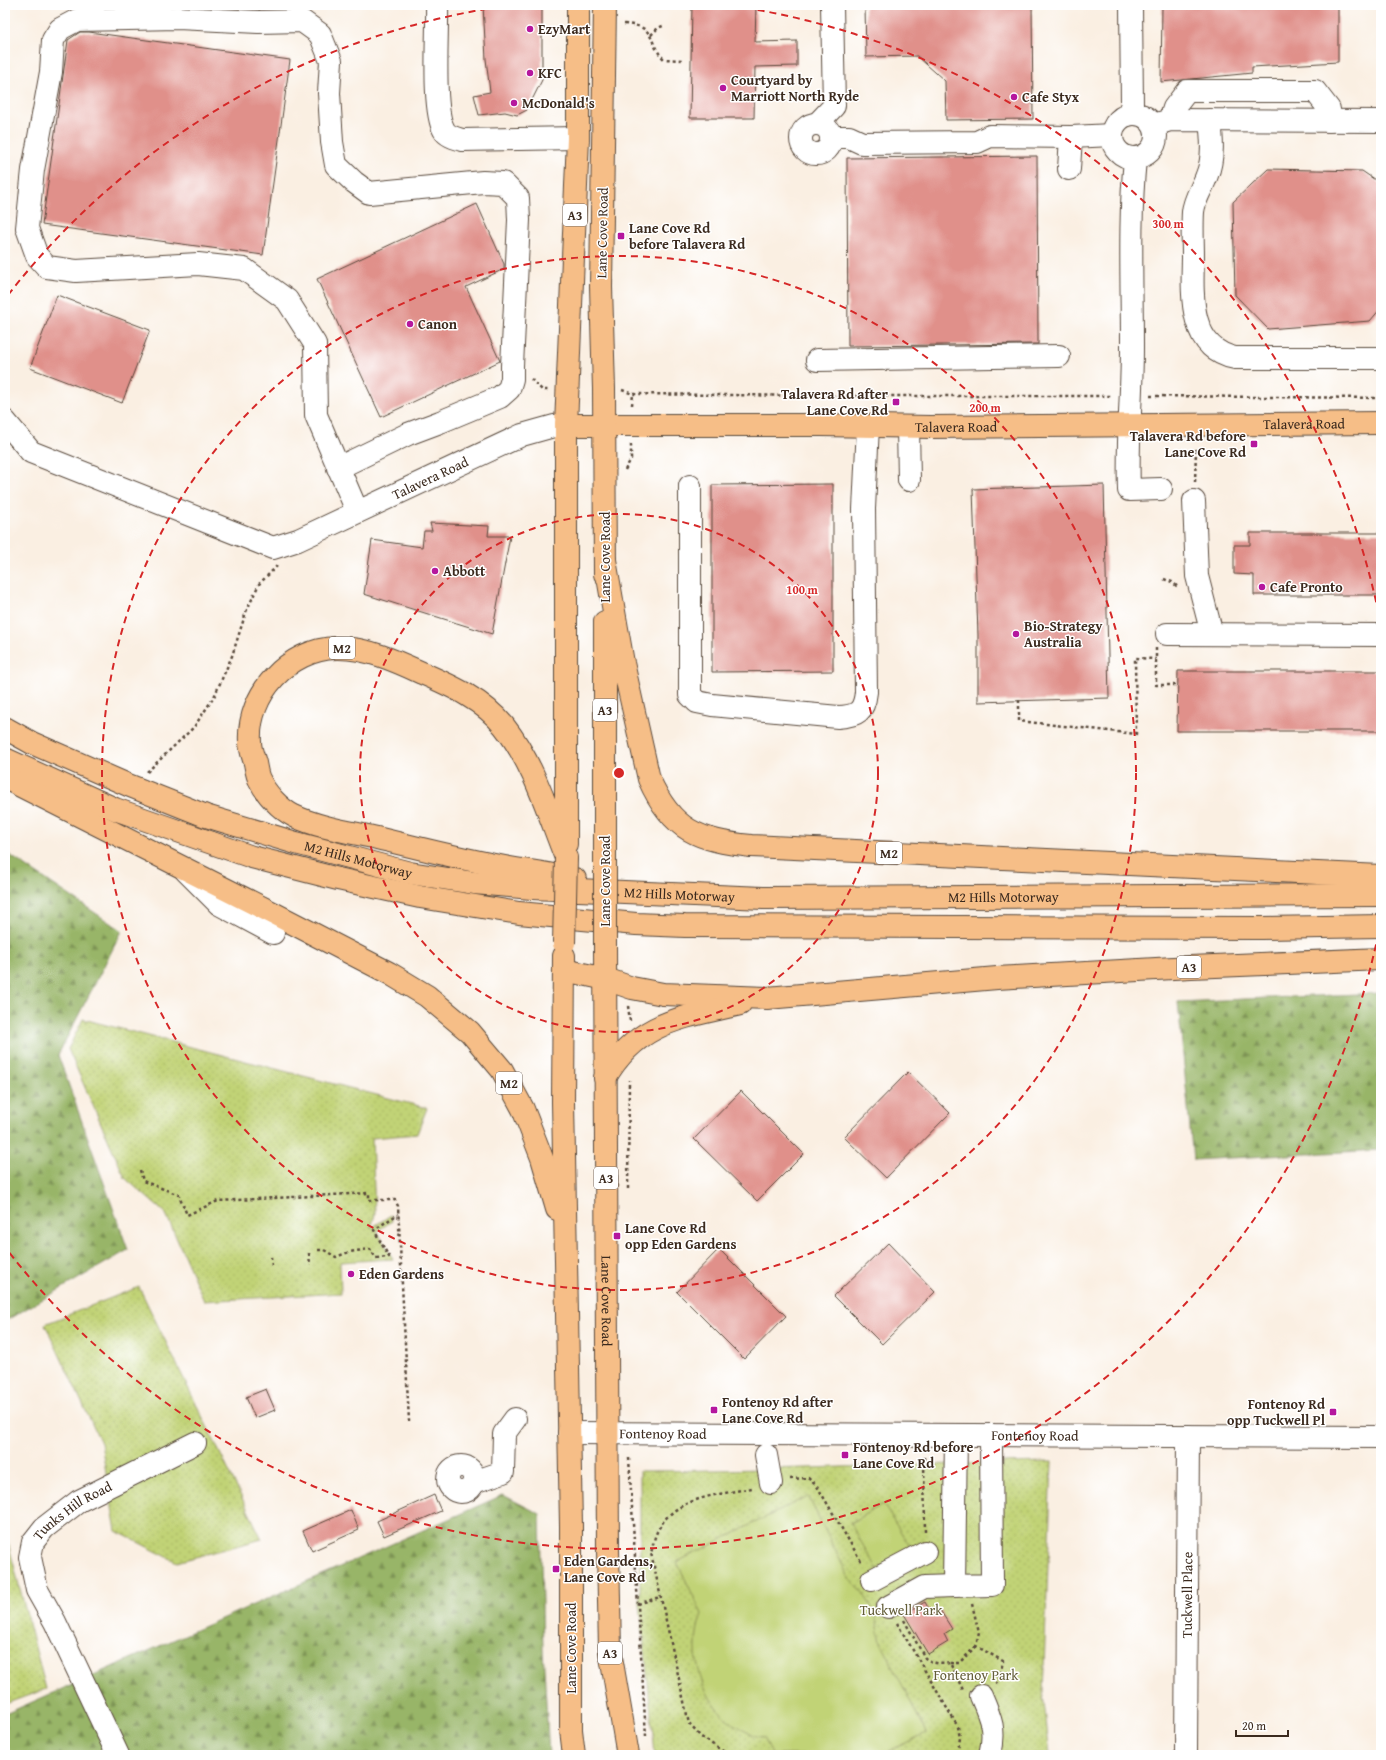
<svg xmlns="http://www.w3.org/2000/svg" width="1386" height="1760" viewBox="0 0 1386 1760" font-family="'Gentium Book Plus',serif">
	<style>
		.green { fill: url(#green-dots); stroke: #7e7e4a }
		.forest { fill: url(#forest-firs); stroke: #6a7042 }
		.pitch { fill: #c1d376; stroke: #7e7e4a }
		.building { fill: #e0908a }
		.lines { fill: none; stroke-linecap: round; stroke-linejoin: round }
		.minor-casing { stroke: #58483b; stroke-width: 24 }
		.major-casing { stroke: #58483b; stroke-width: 24 }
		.highway-casing { stroke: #58483b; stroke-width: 24 }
		.path { stroke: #58483b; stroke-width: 2.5; stroke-dasharray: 3 3; stroke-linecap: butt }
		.minor { stroke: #fff; stroke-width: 22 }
		.major { stroke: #f6be87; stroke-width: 22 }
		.highway { stroke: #f6be87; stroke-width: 22 }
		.highway-bridge-casing { stroke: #58483b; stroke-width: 24; stroke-linecap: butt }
		.highway-bridge { stroke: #f6be87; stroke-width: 22 }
		.ring { fill: none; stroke: #d62828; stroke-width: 2; stroke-dasharray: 7 5 }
		.poi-dot { fill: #b5179e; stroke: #fff; stroke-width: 1.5 }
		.labels { text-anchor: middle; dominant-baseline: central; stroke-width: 3; stroke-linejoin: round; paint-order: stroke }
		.shield { fill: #fff; stroke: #766a62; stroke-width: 1 }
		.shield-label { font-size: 13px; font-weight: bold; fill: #3b2a1e }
		.poi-label { font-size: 14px; font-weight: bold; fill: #3b2a1e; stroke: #fff; text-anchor: start }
		.street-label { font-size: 14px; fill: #3b2a1e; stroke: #fff }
		.park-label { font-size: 14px; fill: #635d38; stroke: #fff }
		.centre { fill: #d62828; stroke: #fff; stroke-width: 2 }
		.ring-label { font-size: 12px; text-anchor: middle; font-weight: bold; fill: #d62828; stroke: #fff; stroke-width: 3; stroke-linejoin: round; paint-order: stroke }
	</style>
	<defs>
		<pattern id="green-dots" width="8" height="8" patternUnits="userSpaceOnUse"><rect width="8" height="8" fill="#c1d376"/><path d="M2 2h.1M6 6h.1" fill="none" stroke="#a7b566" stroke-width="1.8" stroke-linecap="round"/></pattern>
		<pattern id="forest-firs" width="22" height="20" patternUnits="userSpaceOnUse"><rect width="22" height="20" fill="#98b567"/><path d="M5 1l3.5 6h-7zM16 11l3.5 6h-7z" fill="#7d9354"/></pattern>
	</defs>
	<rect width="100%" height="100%" fill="#fff"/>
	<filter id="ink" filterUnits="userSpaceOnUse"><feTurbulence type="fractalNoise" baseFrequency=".025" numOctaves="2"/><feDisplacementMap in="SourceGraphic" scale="8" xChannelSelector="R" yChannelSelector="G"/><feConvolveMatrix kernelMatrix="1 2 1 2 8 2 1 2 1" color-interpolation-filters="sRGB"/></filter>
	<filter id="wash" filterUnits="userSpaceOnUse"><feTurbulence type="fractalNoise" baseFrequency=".012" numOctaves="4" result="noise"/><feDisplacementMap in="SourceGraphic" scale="16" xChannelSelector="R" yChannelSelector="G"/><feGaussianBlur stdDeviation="0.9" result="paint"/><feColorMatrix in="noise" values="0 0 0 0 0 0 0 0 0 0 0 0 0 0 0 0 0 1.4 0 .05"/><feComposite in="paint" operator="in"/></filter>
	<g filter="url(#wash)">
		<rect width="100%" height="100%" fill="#faefe2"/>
		<path class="green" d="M 83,1019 L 427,1108 L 417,1134 L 372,1138 L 375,1214 L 371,1228 L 391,1215 L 392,1221 L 377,1231 L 393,1259 L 340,1262 L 341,1293 L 204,1301 L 166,1214 L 125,1178 L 68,1049 Z
			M 139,1287 L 262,1539 L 177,1562 L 116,1531 L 101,1443 L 45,1324 Z
			M 1052,1462 L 1043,1693 L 1050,1755 L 655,1755 L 640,1604 L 640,1471 C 777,1470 915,1464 1052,1462 Z
			M 5,1531 L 46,1689 L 5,1704 Z"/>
		<path class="forest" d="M 5,852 L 122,931 L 58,1055 L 128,1250 L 5,1321 Z
			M 1381,993 L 1381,1150 L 1193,1160 L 1178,1002 Z
			M 503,1495 L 540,1514 L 543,1649 L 549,1755 L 5,1755 L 5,1714 Z"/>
		<path class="pitch" d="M 808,1496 L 849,1578 L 863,1593 L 871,1606 L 877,1622 L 881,1642 L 926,1733 L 881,1755 L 773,1755 L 764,1738 C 710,1725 683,1664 702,1614 L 677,1562 Z
			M 883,1504 L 911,1548 L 877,1569 L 850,1523 Z"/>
		<g id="blocks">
			<path class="building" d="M 483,5 L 542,5 L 542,80 L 527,110 L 517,115 L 505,112 L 479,115 L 474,95 L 490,92 L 486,59 Z
				M 692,5 L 756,5 L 755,42 L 797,41 L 797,66 L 755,67 L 754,118 L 690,118 Z
				M 865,5 L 1032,5 L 1033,119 L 946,120 L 945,81 L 917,56 L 866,57 Z
				M 1175,5 L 1338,5 L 1338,62 L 1252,67 L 1252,73 L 1161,82 L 1162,7 Z
				M 80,32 L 89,32 L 290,60 L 263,255 L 42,225 L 68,40 Z
				M 1037,156 L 1038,344 L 848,346 L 847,158 Z
				M 1268,169 L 1362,171 L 1381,184 L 1381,308 L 1370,321 L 1268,329 L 1235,295 L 1233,202 Z
				M 477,204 L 504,264 L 504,269 L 466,287 L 500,361 L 381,417 L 317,279 Z
				M 57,295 L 150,330 L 122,403 L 30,368 Z
				M 833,484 L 833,671 L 712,672 L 712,485 Z
				M 1104,485 L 1109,698 L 978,702 L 978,635 L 973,489 Z
				M 430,523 L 489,526 L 488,536 L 510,536 L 492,634 L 364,594 L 372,540 L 422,547 L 424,531 L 432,531 Z
				M 1250,533 L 1381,533 L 1381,595 L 1254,595 L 1254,575 L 1234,574 L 1234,545 L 1250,545 Z
				M 1178,671 L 1381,671 L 1381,731 L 1177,731 Z
				M 908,1072 L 950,1113 L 886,1178 L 844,1137 Z
				M 741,1091 L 804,1154 L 757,1201 L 694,1139 Z
				M 888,1243 L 935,1292 L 882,1344 L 834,1296 Z
				M 719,1249 L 786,1316 L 744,1359 L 677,1292 Z
				M 266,1389 L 275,1410 L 255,1418 L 246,1397 Z
				M 434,1495 L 441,1511 L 384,1536 L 377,1521 Z
				M 351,1510 L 359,1530 L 312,1551 L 303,1531 Z
				M 925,1602 L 932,1615 L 940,1610 L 952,1629 L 944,1634 L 948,1642 L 928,1654 L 904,1614 Z"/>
		</g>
	</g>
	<g filter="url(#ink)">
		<use href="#blocks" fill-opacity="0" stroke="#58483b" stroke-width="1"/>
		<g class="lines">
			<defs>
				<g id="minor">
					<path d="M 437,5 C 438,32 432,109 444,130 C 447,136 456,138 462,140 L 578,138"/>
					<circle cx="1134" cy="136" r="22"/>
					<path d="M 1127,115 L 1132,105 L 1131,5"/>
					<path d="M 1170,120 L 1174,108 L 1187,91 L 1315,91 L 1329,109 L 1329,121"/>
					<path d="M 1210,120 C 1212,138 1214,158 1207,175 C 1203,187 1194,199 1193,212 C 1192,227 1193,243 1193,258 C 1192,295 1189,349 1235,358 L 1381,358"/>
					<circle cx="816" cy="139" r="15"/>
					<path d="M 817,124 L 834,106 L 832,5"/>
					<path d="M 1154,125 L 1170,120 L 1381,121"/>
					<path d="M 831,137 L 849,137 L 862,143 L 977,142 L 990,136 L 1071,137 L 1112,135"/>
					<path d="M 1135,159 C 1129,221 1132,284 1132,347 C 1132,395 1127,442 1129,490 L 1161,489"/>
					<path d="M 1069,169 L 1071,137"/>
					<path d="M 817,360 L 1059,356"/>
					<path id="s1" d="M 5,421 L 31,452 L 273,548 L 298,540 L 522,435 L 554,426 L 566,425"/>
					<path d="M 908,427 L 909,480"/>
					<path d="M 338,468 L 408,434 L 440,422 L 500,397 L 509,389 L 512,379 L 512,366 L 519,220 L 518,198 L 503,183 L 483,182 L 369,193 L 354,182 L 336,165 L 332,142 L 329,93 L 331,61 L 320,34 L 302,21 L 258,22 L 178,18 L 77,20 L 60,29 L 53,40 L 51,72 L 33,170 L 27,228 L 37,256 L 47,267 L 76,271 L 198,264 L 244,269 L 287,300 L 315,344 L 316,415 L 357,511"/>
					<path d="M 690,486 L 690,695 L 697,702 L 712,705 L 838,717 C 857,716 864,712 866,692 L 864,509 L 868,426"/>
					<path d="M 1194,501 L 1197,576 L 1212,634"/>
					<path d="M 1167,634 L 1381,635"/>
					<path d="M 186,871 L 219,904 L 273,933"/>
					<path id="s2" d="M 569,1433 L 1381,1437"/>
					<path d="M 956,1435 L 954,1586 L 992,1585 L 991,1435"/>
					<path d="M 766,1455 L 771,1483"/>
					<circle cx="461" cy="1479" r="13"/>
					<path d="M 474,1482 L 503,1472 L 504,1434 L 515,1419"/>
					<path d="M 872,1580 L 925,1552"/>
					<path d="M 888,1607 L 924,1587 L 954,1586"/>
					<path d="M 981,1696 C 991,1719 996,1730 990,1755"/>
					<path id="s3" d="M 118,1755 L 55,1622 L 37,1590 L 30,1557 L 33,1542 L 44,1528 L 79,1501 L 195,1443"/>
					<path id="s4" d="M 1186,1755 L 1188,1436"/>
				</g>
				<g id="major">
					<path id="s5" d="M 604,425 L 821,425 L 930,427 L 1381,423"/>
				</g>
				<g id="highway">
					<path d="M 605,5 L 601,287 L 604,389 L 605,574"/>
					<path d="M 566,425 L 604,425"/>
					<path d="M 605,560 L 623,663 L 649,779 C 672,831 698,840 751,846 L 1381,876"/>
					<path id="s6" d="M 5,728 L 32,743 L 128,785 L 206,816 L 296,843 L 410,873 L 474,883 L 532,888 L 763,898 L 1381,895"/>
					<path d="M 5,759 L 115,809 L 252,857 L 338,879 L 420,897 L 519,913 L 636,924 L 685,926 L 1261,928 L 1381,926"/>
					<path d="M 5,778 L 273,913 L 389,973 L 427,996 L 470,1032 L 502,1070 L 523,1109 L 542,1158 L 557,1209"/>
					<path d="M 566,844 L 566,425 L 578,138 L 578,5"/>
					<path d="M 566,858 C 548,813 534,764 504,726 C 483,700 452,686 422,673 C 396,661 365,647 336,648 C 289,649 247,694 250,742 C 250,749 253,756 255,763 C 256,768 257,775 259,779 C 266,794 280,809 294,816 C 320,828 350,832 377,838 C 423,849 469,861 516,869 C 535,872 555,875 575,879"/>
					<path d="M 605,860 L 605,622"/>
					<path id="s7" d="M 605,946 L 608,1550 L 610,1651 L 628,1755"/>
					<path d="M 564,956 L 563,1102 L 571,1526 L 571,1730 L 574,1755"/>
					<path d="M 564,970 L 606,979 L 632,988 L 663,994 L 767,998 L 997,978 L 1191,967 L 1381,959"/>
					<path d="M 605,1078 C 638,1021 682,1018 740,1004"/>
				</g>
			</defs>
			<use href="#minor" class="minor-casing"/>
			<use href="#major" class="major-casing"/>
			<use href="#highway" class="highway-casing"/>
			<path class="path" d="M 624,24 C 658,26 646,41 664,59 L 682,60
				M 651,35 L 658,28 L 665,25
				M 531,379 L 542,390 L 549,390
				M 622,390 L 633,394 L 817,396 L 1113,396
				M 1150,396 L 1381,398
				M 632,405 L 633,394
				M 625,470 L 631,459 L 631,444
				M 1195,482 L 1196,449
				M 1164,579 L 1172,582 L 1179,588
				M 1156,648 L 1156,685 L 1177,685
				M 1019,700 L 1019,721 L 1136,734 L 1135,658 L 1156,659
				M 147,772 L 194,727 L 214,697 L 232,656 L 246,612 L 259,584 L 277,566
				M 628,1006 L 630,1021
				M 140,1170 L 143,1181 L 179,1195 L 187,1215 L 218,1201 L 369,1193 L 369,1200 L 395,1200 L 398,1206 L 409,1421
				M 628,1189 L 629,1080
				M 318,1250 L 324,1250 L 336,1257 L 349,1252 L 370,1249 L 376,1258 L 389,1257 L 374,1230 L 398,1214
				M 309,1253 L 310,1265
				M 271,1257 L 272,1266
				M 924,1457 L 925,1534
				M 629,1458 L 646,1736
				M 790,1479 L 808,1478 L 817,1486 L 862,1563
				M 638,1604 L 660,1597
				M 972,1604 L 979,1633 L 976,1646 L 1003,1661 L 999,1680 L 995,1685
				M 904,1620 L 925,1658 C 933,1663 940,1665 950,1663 L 963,1690
				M 897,1623 L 958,1727 L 960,1738 L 957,1755
				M 950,1663 L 959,1663 L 976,1646
				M 729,1755 L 701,1737 L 689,1724 L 651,1553 C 653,1546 654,1537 658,1530 C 675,1496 720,1495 752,1488"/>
			<use href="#minor" class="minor"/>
			<use href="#major" class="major"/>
			<use href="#highway" class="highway"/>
			<defs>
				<path id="highway-bridge" d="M 605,860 L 605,946
					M 564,943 L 566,858"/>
			</defs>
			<use href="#highway-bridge" class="highway-bridge-casing"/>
			<use href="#highway-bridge" class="highway-bridge"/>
		</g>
	</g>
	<g class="ring">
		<circle cx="619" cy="773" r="259"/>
		<circle cx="619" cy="773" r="517"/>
		<path d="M1381 921A776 776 0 0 1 8 1251M8 295A776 776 0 0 1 504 6M734 6A776 776 0 0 1 1381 625"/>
	</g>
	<g class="poi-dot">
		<circle cx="530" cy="29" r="4"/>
		<circle cx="530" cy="73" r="4"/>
		<circle cx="723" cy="88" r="4"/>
		<circle cx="1014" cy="97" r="4"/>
		<circle cx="514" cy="103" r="4"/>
		<rect x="617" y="232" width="8" height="8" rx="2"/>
		<circle cx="410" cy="324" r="4"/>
		<rect x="892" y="398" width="8" height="8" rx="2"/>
		<rect x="1250" y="440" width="8" height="8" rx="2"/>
		<circle cx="435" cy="571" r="4"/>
		<circle cx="1262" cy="587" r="4"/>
		<circle cx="1016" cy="634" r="4"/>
		<rect x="613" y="1232" width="8" height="8" rx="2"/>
		<circle cx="351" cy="1274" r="4"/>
		<rect x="710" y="1406" width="8" height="8" rx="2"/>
		<rect x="1329" y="1408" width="8" height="8" rx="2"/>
		<rect x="841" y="1451" width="8" height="8" rx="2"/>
		<rect x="552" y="1565" width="8" height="8" rx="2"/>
	</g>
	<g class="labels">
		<g class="shield">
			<rect x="563" y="204" width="24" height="22" rx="3"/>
			<rect x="329" y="637" width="26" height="22" rx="3"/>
			<rect x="593" y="699" width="24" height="22" rx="3"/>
			<rect x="876" y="842" width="26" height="22" rx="3"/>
			<rect x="1177" y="956" width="24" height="22" rx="3"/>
			<rect x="496" y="1072" width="26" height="22" rx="3"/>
			<rect x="594" y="1167" width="24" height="22" rx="3"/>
			<rect x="598" y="1642" width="24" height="22" rx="3"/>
		</g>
		<g class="shield-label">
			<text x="575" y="215">A3</text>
			<text x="342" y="648">M2</text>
			<text x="605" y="710">A3</text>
			<text x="889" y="853">M2</text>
			<text x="1189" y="967">A3</text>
			<text x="509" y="1083">M2</text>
			<text x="606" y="1178">A3</text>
			<text x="610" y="1653">A3</text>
		</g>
		<g class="poi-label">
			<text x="538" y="29">EzyMart</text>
			<text x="538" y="73">KFC</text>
			<text x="731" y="80">Courtyard by<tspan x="731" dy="16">Marriott North Ryde</tspan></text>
			<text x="1022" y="97">Cafe Styx</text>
			<text x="522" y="103">McDonald's</text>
			<text x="629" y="228">Lane Cove Rd<tspan x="629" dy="16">before Talavera Rd</tspan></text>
			<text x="418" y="324">Canon</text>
			<text x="888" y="394" text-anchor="end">Talavera Rd after<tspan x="888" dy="16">Lane Cove Rd</tspan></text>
			<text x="1246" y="436" text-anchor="end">Talavera Rd before<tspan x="1246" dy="16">Lane Cove Rd</tspan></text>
			<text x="443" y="571">Abbott</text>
			<text x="1270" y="587">Cafe Pronto</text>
			<text x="1024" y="626">Bio-Strategy<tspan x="1024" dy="16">Australia</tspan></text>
			<text x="625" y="1228">Lane Cove Rd<tspan x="625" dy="16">opp Eden Gardens</tspan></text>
			<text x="359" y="1274">Eden Gardens</text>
			<text x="722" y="1402">Fontenoy Rd after<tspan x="722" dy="16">Lane Cove Rd</tspan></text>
			<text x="1325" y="1404" text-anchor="end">Fontenoy Rd<tspan x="1325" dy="16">opp Tuckwell Pl</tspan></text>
			<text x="853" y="1447">Fontenoy Rd before<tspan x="853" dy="16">Lane Cove Rd</tspan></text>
			<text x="564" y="1561">Eden Gardens,<tspan x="564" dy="16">Lane Cove Rd</tspan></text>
		</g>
		<g class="street-label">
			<text transform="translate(602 233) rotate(-89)">Lane Cove Road</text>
			<text stroke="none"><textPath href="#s5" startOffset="700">Talavera Road</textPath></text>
			<text stroke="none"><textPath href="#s5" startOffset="352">Talavera Road</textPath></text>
			<text stroke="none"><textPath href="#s1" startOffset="473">Talavera Road</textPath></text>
			<text transform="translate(605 557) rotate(-90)">Lane Cove Road</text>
			<text stroke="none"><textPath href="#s6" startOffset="378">M2 Hills Motorway</textPath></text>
			<text transform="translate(605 881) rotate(-90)">Lane Cove Road</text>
			<text stroke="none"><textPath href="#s6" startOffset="702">M2 Hills Motorway</textPath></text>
			<text stroke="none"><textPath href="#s6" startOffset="1026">M2 Hills Motorway</textPath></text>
			<text stroke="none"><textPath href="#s7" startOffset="355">Lane Cove Road</textPath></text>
			<text stroke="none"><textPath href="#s2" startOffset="94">Fontenoy Road</textPath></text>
			<text stroke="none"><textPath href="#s2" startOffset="466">Fontenoy Road</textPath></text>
			<text stroke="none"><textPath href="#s3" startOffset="284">Tunks Hill Road</textPath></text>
			<text stroke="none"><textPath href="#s4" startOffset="160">Tuckwell Place</textPath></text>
			<text transform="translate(571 1648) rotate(-90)">Lane Cove Road</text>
		</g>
		<g class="park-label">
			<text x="901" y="1610">Tuckwell Park</text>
			<text x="976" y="1675">Fontenoy Park</text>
		</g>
	</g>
	<circle cx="619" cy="773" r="6" class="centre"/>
	<g class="ring-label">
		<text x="1168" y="228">300 m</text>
		<text x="985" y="412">200 m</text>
		<text x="802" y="594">100 m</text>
	</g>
	<rect width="1386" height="1760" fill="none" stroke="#fff" stroke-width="20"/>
	<path d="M1236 1730v6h52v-6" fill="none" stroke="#3b2a1e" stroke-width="2"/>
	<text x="1242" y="1730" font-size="12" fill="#3b2a1e" stroke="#ffffff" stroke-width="3" paint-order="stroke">20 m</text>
</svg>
